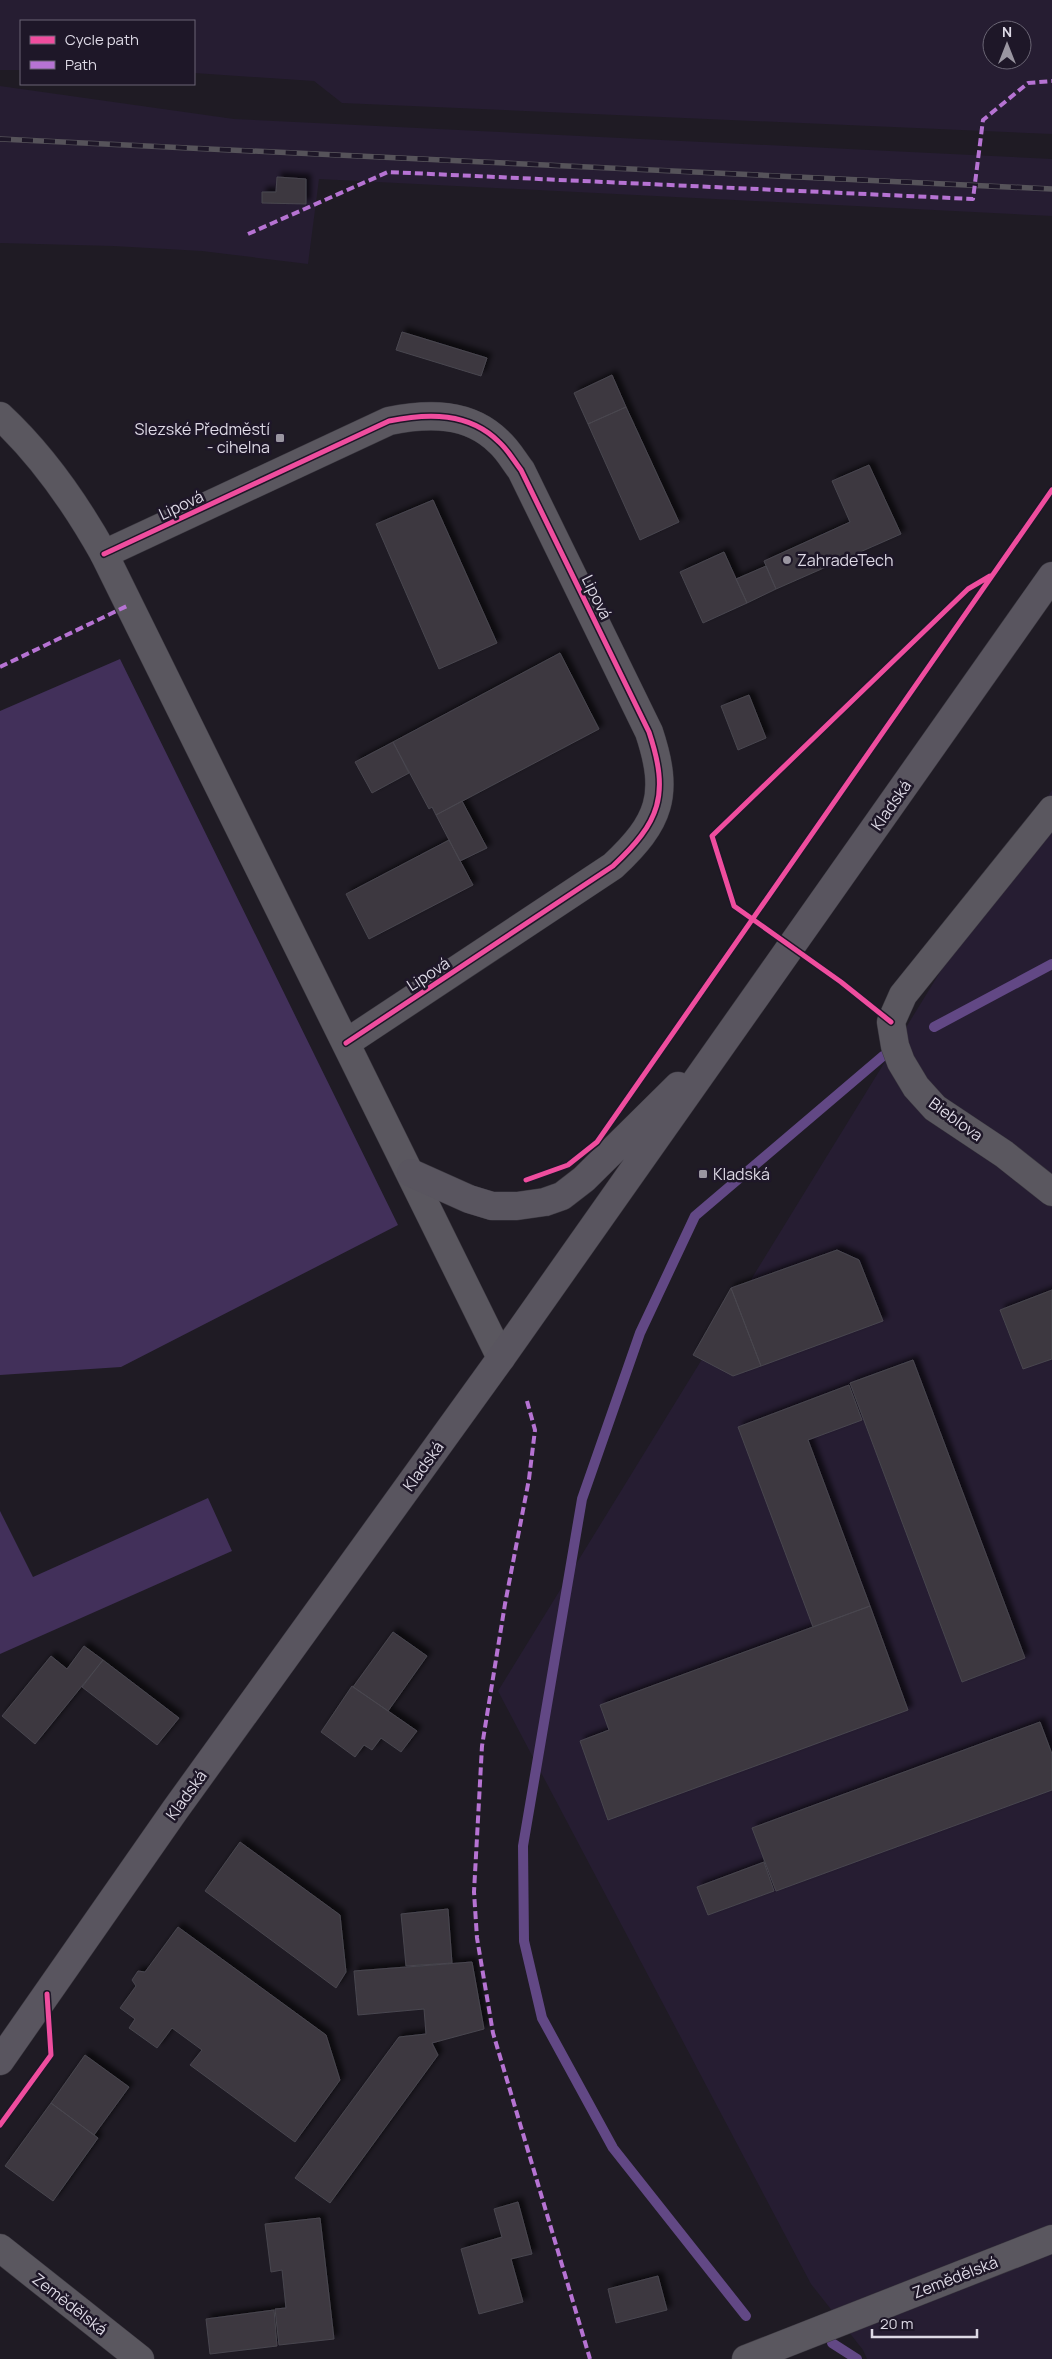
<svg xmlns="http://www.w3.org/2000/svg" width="1052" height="2359" viewBox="0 0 1052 2359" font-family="Manrope,sans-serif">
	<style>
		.built { fill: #261d32; fill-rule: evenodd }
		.green { fill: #42305a }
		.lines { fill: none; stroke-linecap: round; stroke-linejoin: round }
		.stream { stroke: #624885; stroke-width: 10 }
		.building { fill: #3c3940; stroke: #49464f; filter: url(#shadow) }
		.minor-casing { stroke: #3b3840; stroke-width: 29 }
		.tertiary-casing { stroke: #3b3840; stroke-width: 29 }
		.secondary-casing { stroke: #3b3840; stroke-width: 29 }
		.minor { stroke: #5a575f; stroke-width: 28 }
		.tertiary { stroke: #5a575f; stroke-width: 28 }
		.secondary { stroke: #59555f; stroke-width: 28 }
		.rail-casing { stroke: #56535a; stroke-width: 5.5 }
		.rail { stroke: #1e1728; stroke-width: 4; stroke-dasharray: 11; stroke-linecap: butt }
		.quiet { stroke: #b673d3; stroke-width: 4; stroke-dasharray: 8 4; stroke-linecap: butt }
		.cycleway-casing { stroke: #1e1728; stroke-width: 8 }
		.cycleway { stroke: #ef4d9e; stroke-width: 5 }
		.poi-dot { fill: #9a96a1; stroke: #1e1728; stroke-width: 2 }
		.labels { text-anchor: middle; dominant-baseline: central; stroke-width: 5; stroke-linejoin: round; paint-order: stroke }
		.poi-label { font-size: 16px; fill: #ddd9e5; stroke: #1e1728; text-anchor: start }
		.street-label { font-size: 16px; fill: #ddd9e5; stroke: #1e1728 }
	</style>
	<defs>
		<filter id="shadow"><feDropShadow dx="4.5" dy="-4.5" stdDeviation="2.5" flood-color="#0009"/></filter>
	</defs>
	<rect width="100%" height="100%" fill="#1f1b24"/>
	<path class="built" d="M 0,0 L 1052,0 L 1052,134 L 342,103 L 314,81 L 194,73 L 194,21 L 21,21 L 21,70 L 0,70 ZM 992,30 L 1022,30 L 1022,60 L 992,60 Z
		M 0,86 L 234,119 L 1052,159 L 1052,216 L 319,179 L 308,264 L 202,251 L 113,246 L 0,243 Z
		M 1052,790 L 1052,2359 L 867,2359 L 863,2350 L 811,2284 L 498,1691 Z"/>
	<path class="green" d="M 120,659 L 398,1225 L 121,1367 L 0,1375 L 0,711 Z
		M 208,1498 L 232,1551 L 0,1654 L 0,1511 L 33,1577 Z"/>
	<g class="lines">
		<path class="stream" d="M 934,1027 L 1052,964
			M 746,2316 L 613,2148 L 542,2018 L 524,1941 L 523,1846 L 582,1499 L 640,1333 L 695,1216 L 883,1056
			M 832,2343 L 857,2359"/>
	</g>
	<path class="building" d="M 277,177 L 306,179 L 306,204 L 262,203 L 262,192 L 276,192 Z
		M 402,332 L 487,358 L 481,376 L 396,350 Z
		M 612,375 L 626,407 L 588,424 L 574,393 Z
		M 626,407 L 679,522 L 640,540 L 588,424 Z
		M 869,465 L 901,534 L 776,589 L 764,561 L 850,522 L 832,481 Z
		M 433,500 L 497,643 L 439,669 L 376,524 Z
		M 724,552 L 747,603 L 703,623 L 680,572 Z
		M 766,566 L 776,589 L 747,603 L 736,579 Z
		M 560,653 L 599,729 L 436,815 L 432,807 L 429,809 L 393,742 Z
		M 749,695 L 766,738 L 738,750 L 721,706 Z
		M 393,742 L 409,773 L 372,793 L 355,762 Z
		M 462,801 L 487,848 L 460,861 L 436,815 Z
		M 449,840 L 473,885 L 369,939 L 346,894 Z
		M 837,1250 L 859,1260 L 883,1321 L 761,1366 L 731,1288 Z
		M 731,1288 L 761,1366 L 733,1376 L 693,1355 Z
		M 1052,1290 L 1052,1359 L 1023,1369 L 1000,1310 Z
		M 913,1360 L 1025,1658 L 962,1682 L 850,1383 Z
		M 849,1385 L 862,1420 L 808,1440 L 870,1606 L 813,1627 L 738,1427 Z
		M 870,1606 L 908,1710 L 608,1820 L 580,1741 L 609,1730 L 600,1705 Z
		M 393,1632 L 427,1656 L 388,1711 L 353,1687 Z
		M 84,1646 L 103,1660 L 35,1744 L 2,1716 L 51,1656 L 67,1669 Z
		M 103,1660 L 179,1718 L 157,1745 L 82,1687 Z
		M 352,1686 L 417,1731 L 401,1752 L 381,1738 L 372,1750 L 364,1745 L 355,1757 L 321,1732 Z
		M 1040,1722 L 1052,1754 L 1052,1790 L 776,1891 L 752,1828 Z
		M 240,1842 L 340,1915 L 346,1972 L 336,1988 L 205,1891 Z
		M 764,1862 L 774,1891 L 708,1915 L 697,1887 Z
		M 448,1909 L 452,1963 L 406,1966 L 401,1914 Z
		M 178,1927 L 326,2035 L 340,2080 L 295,2142 L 190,2065 L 202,2050 L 172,2028 L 157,2048 L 129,2028 L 135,2019 L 120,2008 L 136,1986 L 132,1980 L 138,1971 L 145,1972 Z
		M 472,1962 L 484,2029 L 432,2043 L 438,2055 L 330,2203 L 295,2178 L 399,2037 L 426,2034 L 424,2009 L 358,2015 L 354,1971 Z
		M 85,2055 L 129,2087 L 94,2135 L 51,2103 Z
		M 51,2103 L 98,2138 L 53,2201 L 5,2166 Z
		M 518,2202 L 532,2254 L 511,2259 L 523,2302 L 479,2314 L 461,2249 L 502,2237 L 494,2209 Z
		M 320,2218 L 334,2339 L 279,2345 L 275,2309 L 286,2308 L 282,2270 L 271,2272 L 265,2224 Z
		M 658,2276 L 667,2310 L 616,2323 L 608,2289 Z
		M 274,2310 L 277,2346 L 210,2354 L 206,2319 Z"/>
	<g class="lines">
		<defs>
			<path id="minor" d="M 104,554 L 389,421 C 428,413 469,412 499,442 C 508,450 514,461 521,470 L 649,732 C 670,795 660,822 613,866 L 346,1043
				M 1052,810 L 903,995 L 891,1022 L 895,1046 L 901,1062 L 916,1087 L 935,1108 L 1004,1154 L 1052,1192
				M 0,2248 L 140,2359
				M 746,2359 L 1052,2239"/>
			<path id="tertiary" d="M 0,416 C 42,455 76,504 104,554 L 501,1358"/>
			<path id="secondary" d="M 411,1173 L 469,1199 L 492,1206 L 517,1206 L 545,1202 L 562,1196 L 584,1179 L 678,1086
				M 0,2061 L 175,1810 L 501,1358 L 1052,576"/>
		</defs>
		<use href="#minor" class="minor-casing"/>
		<use href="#tertiary" class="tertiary-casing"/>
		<use href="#secondary" class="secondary-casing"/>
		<use href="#minor" class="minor"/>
		<use href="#tertiary" class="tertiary"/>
		<use href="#secondary" class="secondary"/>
		<defs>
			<path id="rail" d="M 0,139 L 1052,189"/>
		</defs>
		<use href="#rail" class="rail-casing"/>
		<use href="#rail" class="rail"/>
		<path class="quiet" d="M 248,234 L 388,172 L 973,199 L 983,120 L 1028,83 L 1052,81
			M 0,667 L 129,605
			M 527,1401 L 535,1430 L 529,1479 L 505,1604 L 482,1746 L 474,1892 L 477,1938 L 493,2033 L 590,2359"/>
		<defs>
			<path id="cycleway" d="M 104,554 L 389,421 C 428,413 469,412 499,442 C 508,450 514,461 521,470 L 649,732 C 670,795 660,822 613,866 L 346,1043
				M 891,1022 L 841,982 L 734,906 L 712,836 L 968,589 L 990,576
				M 526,1180 L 568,1165 L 597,1142 L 1052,490
				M 0,2125 L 51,2055 L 47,1994"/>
		</defs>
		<use href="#cycleway" class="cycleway-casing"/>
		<use href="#cycleway" class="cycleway"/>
	</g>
	<g class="poi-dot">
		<rect x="275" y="433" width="10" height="10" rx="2.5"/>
		<circle cx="787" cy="560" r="5"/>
		<rect x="698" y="1169" width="10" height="10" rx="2.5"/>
	</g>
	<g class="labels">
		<g class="poi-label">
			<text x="270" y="429" text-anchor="end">Slezské Předměstí<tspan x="270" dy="18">- cihelna</tspan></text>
			<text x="797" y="560">ZahradeTech</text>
			<text x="713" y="1174">Kladská</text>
		</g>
		<g class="street-label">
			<text transform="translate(181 505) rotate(-25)">Lipová</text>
			<text transform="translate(597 597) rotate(64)">Lipová</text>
			<text transform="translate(891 805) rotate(-55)">Kladská</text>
			<text transform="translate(428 974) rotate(-33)">Lipová</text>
			<text transform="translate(956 1119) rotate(36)">Bieblova</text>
			<text transform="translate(423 1466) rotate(-54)">Kladská</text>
			<text transform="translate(186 1795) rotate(-54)">Kladská</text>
			<text transform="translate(955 2277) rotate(-21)">Zemědělská</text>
			<text transform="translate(70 2304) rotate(38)">Zemědělská</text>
		</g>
	</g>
	<rect x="20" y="20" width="175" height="65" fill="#1e1728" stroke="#6a6574"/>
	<rect x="30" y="36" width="25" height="8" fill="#ef4d9e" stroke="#6a6574"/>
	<text x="65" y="45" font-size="15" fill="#ddd9e5">Cycle path</text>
	<rect x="30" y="61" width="25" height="8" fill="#b673d3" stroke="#6a6574"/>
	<text x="65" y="70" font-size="15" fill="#ddd9e5">Path</text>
	<g transform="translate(1007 45)"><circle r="24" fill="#1e1728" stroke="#6a6574"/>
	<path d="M0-4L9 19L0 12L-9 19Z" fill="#9a96a1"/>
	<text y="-8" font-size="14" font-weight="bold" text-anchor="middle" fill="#ddd9e5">N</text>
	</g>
	<path d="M872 2329v8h105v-8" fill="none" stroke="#ddd9e5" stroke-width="2.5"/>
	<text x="880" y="2329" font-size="15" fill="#ddd9e5" stroke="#1e1728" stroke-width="4" paint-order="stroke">20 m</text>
</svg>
